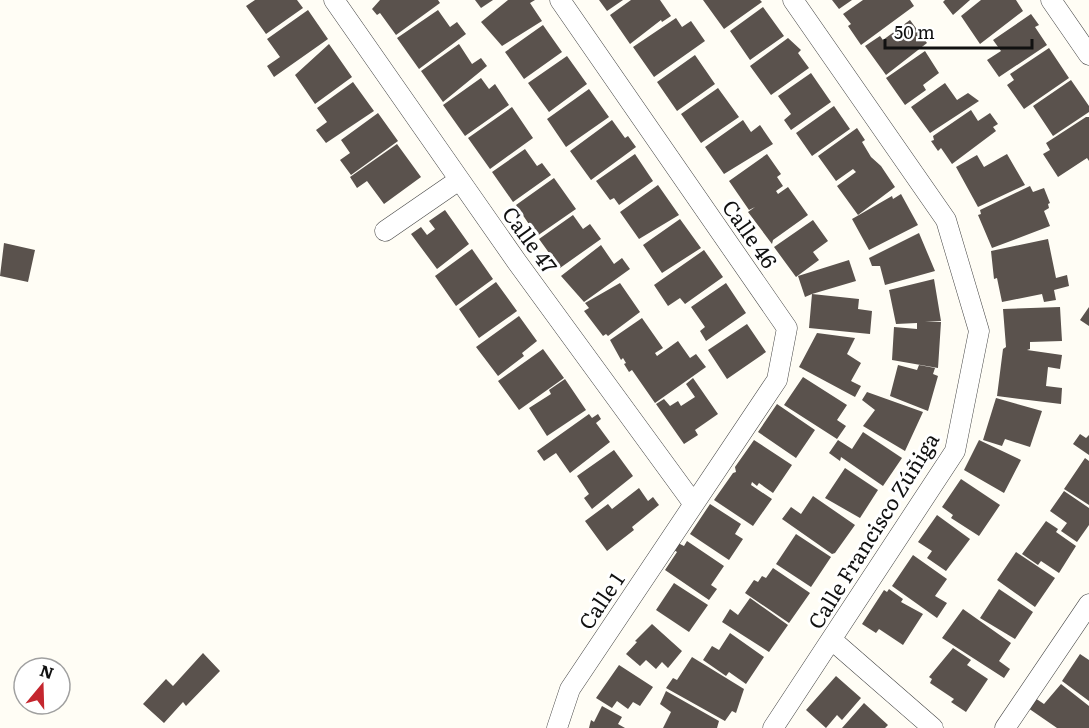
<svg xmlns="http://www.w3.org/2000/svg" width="1089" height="728" viewBox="0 0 1089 728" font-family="Literata,serif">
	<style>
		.building { fill: #5a524d }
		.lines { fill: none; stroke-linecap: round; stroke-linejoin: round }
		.minor-casing { stroke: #444; stroke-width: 21 }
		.minor { stroke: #fff; stroke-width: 20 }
		.labels { text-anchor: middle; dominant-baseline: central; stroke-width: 6; stroke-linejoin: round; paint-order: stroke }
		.street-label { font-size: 21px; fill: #111; stroke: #fff }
	</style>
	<rect width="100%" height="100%" fill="#fffdf5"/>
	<path class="building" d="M 255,0 L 297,0 L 303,8 L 266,34 L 246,6 Z
		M 380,0 L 438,0 L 440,3 L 396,35 L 380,13 L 377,15 L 372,9 Z
		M 475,0 L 493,0 L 481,8 Z
		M 508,0 L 535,0 L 530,3 L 542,21 L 502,46 L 481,22 Z
		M 599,0 L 623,0 L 607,11 Z
		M 631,0 L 660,0 L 671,16 L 662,22 L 661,20 L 630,44 L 610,15 Z
		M 703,0 L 760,0 L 762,2 L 724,29 Z
		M 832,0 L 852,0 L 839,9 Z
		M 863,0 L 910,0 L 914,6 L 861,45 L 848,26 L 851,24 L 843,14 Z
		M 945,0 L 970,0 L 953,15 L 943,2 Z
		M 981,0 L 1016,0 L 1023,11 L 980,44 L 961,16 Z
		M 763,7 L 784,36 L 750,60 L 730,31 Z
		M 308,10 L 328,39 L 274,77 L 267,66 L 280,57 L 267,39 Z
		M 438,10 L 450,27 L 457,22 L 466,34 L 419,69 L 397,38 Z
		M 1031,14 L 1039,25 L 1035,27 L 1047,45 L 999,77 L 987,60 L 1001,51 L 993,40 Z
		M 676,18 L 682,27 L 691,21 L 705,41 L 654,77 L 633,47 Z
		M 910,20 L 927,43 L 886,75 L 865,46 L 880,36 L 883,40 Z
		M 543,25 L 562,52 L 524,79 L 505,52 Z
		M 788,38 L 801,50 L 798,53 L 809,68 L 771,95 L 750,66 Z
		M 329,44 L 352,77 L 315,104 L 295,75 Z
		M 459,44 L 472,64 L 481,58 L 487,66 L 443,102 L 421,71 Z
		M 1049,48 L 1069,78 L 1024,109 L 1007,85 L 1014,80 L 1010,74 Z
		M 925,51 L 939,73 L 923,85 L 926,90 L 905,105 L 886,78 Z
		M 695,55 L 715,84 L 677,111 L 657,82 Z
		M 567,56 L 587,84 L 549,112 L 528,83 Z
		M 811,73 L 831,102 L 791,130 L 784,120 L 791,114 L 778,96 Z
		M 481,78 L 489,89 L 495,84 L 509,105 L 465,136 L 443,105 Z
		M 1071,80 L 1089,106 L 1089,112 L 1053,136 L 1033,106 Z
		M 353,82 L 374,111 L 326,143 L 316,130 L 327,122 L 317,108 Z
		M 945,83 L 957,100 L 968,93 L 979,101 L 930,133 L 911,107 Z
		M 718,88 L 739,117 L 701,143 L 681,114 Z
		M 589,89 L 609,117 L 566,147 L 547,119 Z
		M 834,106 L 850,129 L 812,156 L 796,133 Z
		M 512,107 L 533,138 L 490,169 L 468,138 Z
		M 971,110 L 978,121 L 990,113 L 998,124 L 993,127 L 996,131 L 952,164 L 941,148 L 938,151 L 931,141 L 934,140 L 933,136 Z
		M 378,113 L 398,141 L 351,175 L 340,160 L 350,153 L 341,140 Z
		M 1086,117 L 1089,117 L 1089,161 L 1087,158 L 1058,177 L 1043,154 L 1050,150 L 1046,143 Z
		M 612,120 L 625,138 L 628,136 L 636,147 L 591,180 L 570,151 Z
		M 743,120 L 751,132 L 760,125 L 773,144 L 724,174 L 705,147 Z
		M 857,128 L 865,140 L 862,142 L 871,157 L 881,166 L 895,187 L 858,215 L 837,186 L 856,172 L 853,169 L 836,181 L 818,156 Z
		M 397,144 L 421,177 L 384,204 L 367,181 L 357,188 L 350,177 Z
		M 525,149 L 537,166 L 542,163 L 551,175 L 513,202 L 492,172 Z
		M 635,154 L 653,181 L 619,205 L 614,198 L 610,200 L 596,181 Z
		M 767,154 L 781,174 L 777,177 L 783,186 L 776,191 L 778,194 L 788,187 L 808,215 L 773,240 L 772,244 L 748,212 L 755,207 L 749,210 L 729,181 Z
		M 1007,154 L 1025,185 L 978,207 L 956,167 L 977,155 L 984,167 Z
		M 554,178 L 576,209 L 537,236 L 516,205 Z
		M 658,185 L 679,215 L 639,239 L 620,212 Z
		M 1030,186 L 1033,192 L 1044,188 L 1050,203 L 1048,204 L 1049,208 L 1044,211 L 1050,226 L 992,248 L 978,215 L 981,214 L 980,210 Z
		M 901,194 L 918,225 L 869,250 L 852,219 L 892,196 L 893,199 Z
		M 445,210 L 469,244 L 437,269 L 411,234 L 421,227 L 427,235 L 435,229 L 429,221 Z
		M 573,215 L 583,229 L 590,224 L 601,239 L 560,268 L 539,239 Z
		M 680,219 L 701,248 L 662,273 L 643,245 Z
		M 813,220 L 828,241 L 813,252 L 819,260 L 796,277 L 774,247 Z
		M 919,233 L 935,271 L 885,285 L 880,266 L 872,266 L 869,258 Z
		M 1048,239 L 1056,278 L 1067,275 L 1069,286 L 1054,290 L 1056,300 L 1044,302 L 1042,294 L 1002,302 L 997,278 L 994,279 L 991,251 Z
		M 4,243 L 35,250 L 28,282 L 0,276 Z
		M 601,245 L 614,264 L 622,258 L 630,269 L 584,302 L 561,276 Z
		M 472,249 L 493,279 L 456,306 L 435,276 Z
		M 704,250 L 723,277 L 685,304 L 680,298 L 668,306 L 654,285 Z
		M 849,260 L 856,281 L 812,294 L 859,299 L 858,309 L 872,311 L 870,334 L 809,328 L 812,294 L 805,297 L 798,276 Z
		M 934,279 L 941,321 L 925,322 L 941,322 L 938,368 L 892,360 L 894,327 L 917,329 L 917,323 L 896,324 L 889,290 Z
		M 496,282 L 517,311 L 479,338 L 459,309 Z
		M 620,283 L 640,312 L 608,336 L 606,334 L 603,336 L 584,311 L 589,308 L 585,303 Z
		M 726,283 L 746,313 L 706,341 L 700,331 L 705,327 L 691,307 Z
		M 1060,307 L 1062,341 L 1030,342 L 1030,349 L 1027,350 L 1062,355 L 1060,369 L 1048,367 L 1046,386 L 1062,388 L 1061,404 L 997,396 L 1003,349 L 1006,347 L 1003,309 Z
		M 1089,307 L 1089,326 L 1080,320 Z
		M 519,316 L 537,341 L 522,353 L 524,356 L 498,376 L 476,347 Z
		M 642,318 L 663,348 L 655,353 L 657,356 L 678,341 L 690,358 L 696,354 L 706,367 L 655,403 L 632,370 L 629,372 L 624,364 L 626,363 L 623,358 L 621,360 L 610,340 Z
		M 747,324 L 766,352 L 727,379 L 708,350 Z
		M 817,333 L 855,338 L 847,354 L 861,363 L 851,381 L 861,386 L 855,397 L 799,367 Z
		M 543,349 L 564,378 L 519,410 L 498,381 Z
		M 898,365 L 917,370 L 919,365 L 935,368 L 933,374 L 938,376 L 928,411 L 890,396 Z
		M 803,377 L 847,405 L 837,420 L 846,426 L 837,439 L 784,405 Z
		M 693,378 L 718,414 L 695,430 L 698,435 L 684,444 L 656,404 L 664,399 L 670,406 L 678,401 L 681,406 L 695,397 L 686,384 Z
		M 565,379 L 586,410 L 547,436 L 529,408 L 551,394 L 549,390 Z
		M 867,392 L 923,412 L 905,451 L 863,426 L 875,410 L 862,400 Z
		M 996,398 L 1042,411 L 1030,447 L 1005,439 L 1002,446 L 983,440 Z
		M 777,404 L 815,430 L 796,458 L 758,432 Z
		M 589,414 L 592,418 L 598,414 L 601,419 L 596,423 L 610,442 L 570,473 L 556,453 L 544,461 L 537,451 Z
		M 863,432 L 902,458 L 883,486 L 841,457 L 840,461 L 829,453 L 838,440 L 852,449 Z
		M 1080,434 L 1086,438 L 1089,435 L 1089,455 L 1073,444 Z
		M 754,440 L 792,465 L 773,493 L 759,483 L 757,486 L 752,482 L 751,485 L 772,499 L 753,526 L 714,500 L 733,473 L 736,472 L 735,467 Z
		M 979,440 L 1021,460 L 1004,493 L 964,470 Z
		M 614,450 L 633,476 L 592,509 L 584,498 L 589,494 L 577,476 Z
		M 1085,458 L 1089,461 L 1089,505 L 1064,489 Z
		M 845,468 L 878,490 L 860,518 L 825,498 Z
		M 961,479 L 1000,505 L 979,536 L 951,518 L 953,515 L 942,507 Z
		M 639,488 L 648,501 L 653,497 L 659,505 L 632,527 L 634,530 L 607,551 L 585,521 L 608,504 L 612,509 Z
		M 1064,491 L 1089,508 L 1089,525 L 1077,542 L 1061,531 L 1067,523 L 1050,511 Z
		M 813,496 L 855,525 L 835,553 L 832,554 L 782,519 L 791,507 L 801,514 Z
		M 710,504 L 741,524 L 735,534 L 743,539 L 729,560 L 690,534 Z
		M 937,515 L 970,539 L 946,571 L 927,558 L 932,551 L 918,542 Z
		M 1046,521 L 1058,529 L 1056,532 L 1076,546 L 1059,573 L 1041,561 L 1038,565 L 1022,554 Z
		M 796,534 L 831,557 L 811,587 L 776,564 Z
		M 687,541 L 724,566 L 711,585 L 717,589 L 709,600 L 665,570 L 677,552 L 671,548 L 678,543 L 684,546 Z
		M 1016,552 L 1055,578 L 1035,607 L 997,580 Z
		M 913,555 L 947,579 L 935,596 L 947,603 L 937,618 L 892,586 Z
		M 773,568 L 810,593 L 789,623 L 745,593 L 754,580 L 758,582 L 762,576 L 766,578 Z
		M 674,583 L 708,605 L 689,632 L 656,610 Z
		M 889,589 L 903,599 L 901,602 L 923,614 L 903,645 L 879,629 L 876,633 L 862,624 L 884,590 L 887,592 Z
		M 999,589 L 1033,612 L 1015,639 L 980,618 Z
		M 750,598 L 788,625 L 769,652 L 722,622 L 730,609 L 738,615 Z
		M 963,609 L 1011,643 L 999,661 L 1010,669 L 1004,678 L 942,638 Z
		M 652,624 L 682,651 L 668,668 L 662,662 L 656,669 L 646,660 L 640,666 L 626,654 L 637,642 L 635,641 Z
		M 730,633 L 764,657 L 746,684 L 729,672 L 726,676 L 703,660 L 712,646 L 719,650 Z
		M 953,648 L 971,660 L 967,665 L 988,679 L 966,712 L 951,702 L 954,699 L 930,683 L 932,679 L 929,677 Z
		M 203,653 L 220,671 L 186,706 L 183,702 L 164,723 L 143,704 L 166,679 L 173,686 Z
		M 1080,654 L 1089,660 L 1089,701 L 1062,681 Z
		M 692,657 L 744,689 L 736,713 L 732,711 L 725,721 L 666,688 L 673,678 L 677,680 Z
		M 619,665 L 653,687 L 640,706 L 633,702 L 628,709 L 617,701 L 612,708 L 596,698 Z
		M 836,676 L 861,698 L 842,720 L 837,715 L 826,728 L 806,710 Z
		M 1061,684 L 1089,706 L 1089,728 L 1057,728 L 1028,708 L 1035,698 L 1044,704 Z
		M 666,691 L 719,721 L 717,728 L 663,728 L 671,712 L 660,704 Z
		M 864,703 L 888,725 L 885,728 L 842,728 Z
		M 602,706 L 622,717 L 618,724 L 625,728 L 589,728 L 591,720 L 594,722 Z"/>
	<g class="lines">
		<defs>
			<path id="minor" d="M 334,0 L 517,262 L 693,503
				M 1051,0 L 1089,55
				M 385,231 L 459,180
				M 832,640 L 933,728
				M 557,728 L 570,689 L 777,380 L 787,328 L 560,0
				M 773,728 L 955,451 L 979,331 L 946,220 L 793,0
				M 1005,728 L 1089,604"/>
		</defs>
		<use href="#minor" class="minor-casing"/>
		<use href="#minor" class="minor"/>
	</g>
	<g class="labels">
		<g class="street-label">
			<text transform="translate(751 233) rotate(55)">Calle 46</text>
			<text transform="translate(531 239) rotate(54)">Calle 47</text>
			<text transform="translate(872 530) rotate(-58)">Calle Francisco Zúñiga</text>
			<text transform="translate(600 600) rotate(-56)">Calle 1</text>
		</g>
	</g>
	<g transform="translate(42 686) rotate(19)"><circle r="28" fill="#ffffff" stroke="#a0a0a0" stroke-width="1.5"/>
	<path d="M0-4.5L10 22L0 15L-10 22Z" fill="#c4262e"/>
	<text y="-9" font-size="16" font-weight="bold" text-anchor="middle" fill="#111111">N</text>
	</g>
	<path d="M885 39v9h147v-9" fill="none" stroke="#111111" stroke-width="3"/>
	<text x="894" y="39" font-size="18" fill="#111111" stroke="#ffffff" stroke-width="4.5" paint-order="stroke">50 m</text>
</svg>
